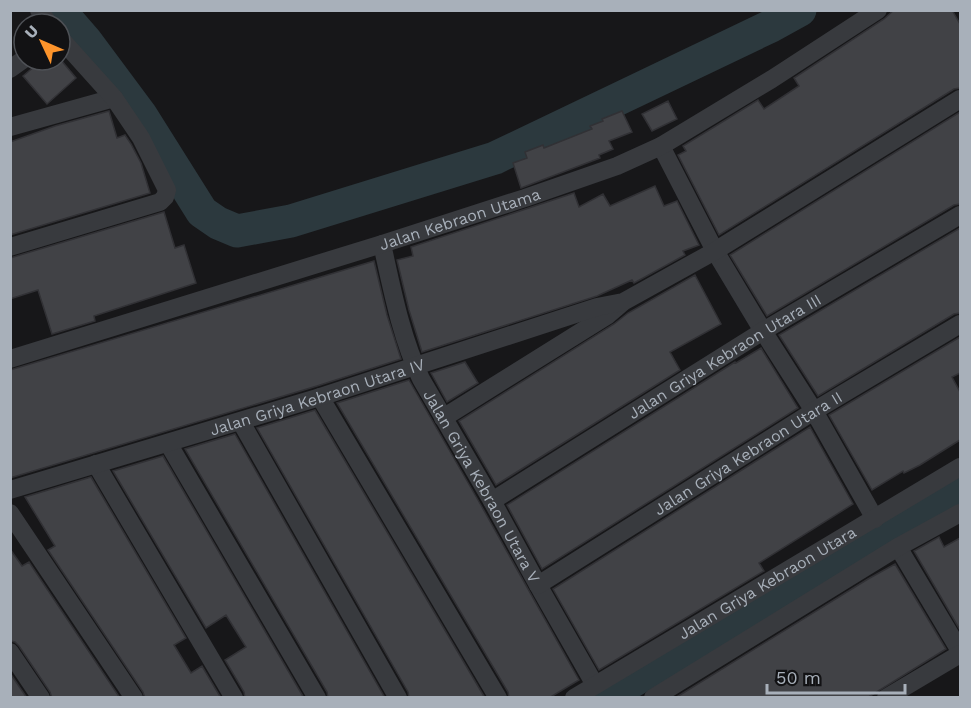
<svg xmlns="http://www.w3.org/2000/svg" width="971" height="708" viewBox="0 0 971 708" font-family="'Work Sans',sans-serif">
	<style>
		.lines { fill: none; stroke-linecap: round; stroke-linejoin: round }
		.river { stroke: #2c393e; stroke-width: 33 }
		.building { fill: #414246; stroke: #313135; stroke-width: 1.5 }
		.minor { stroke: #383a3e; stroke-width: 18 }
		.labels { text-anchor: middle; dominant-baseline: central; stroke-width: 5; stroke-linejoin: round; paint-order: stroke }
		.street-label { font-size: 16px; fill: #a8b0ba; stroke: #121214 }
	</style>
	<rect width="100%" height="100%" fill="#171719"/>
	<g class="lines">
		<path class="river" d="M 59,10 L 86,41 L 141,115 L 202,212 L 218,223 L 237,231 L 291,221 L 495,158 L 771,26 L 800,10
			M 604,698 L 960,488"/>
	</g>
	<path class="building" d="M 894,10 L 952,10 L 960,24 L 960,88 L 954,89 L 719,235 L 678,155 L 686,151 L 683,146 L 758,100 L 764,109 L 799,86 L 794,78 L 884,19 Z
		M 42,60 L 61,60 L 76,78 L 47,104 L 23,76 Z
		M 668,101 L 677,119 L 652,131 L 642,114 Z
		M 109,111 L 117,138 L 125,135 L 131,144 L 141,163 L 150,193 L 10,235 L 10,142 L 55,126 Z
		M 622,111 L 632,132 L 609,141 L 613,149 L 599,155 L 600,158 L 521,188 L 513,163 L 527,158 L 525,152 L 543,145 L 544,148 L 592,129 L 590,126 L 603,121 L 602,119 Z
		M 960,112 L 960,204 L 954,205 L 767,316 L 730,255 Z
		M 655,186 L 664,206 L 677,201 L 699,245 L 683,251 L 685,255 L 634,283 L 632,280 L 597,296 L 422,352 L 409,310 L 397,260 L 413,256 L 411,247 L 574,193 L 579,207 L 603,194 L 610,206 Z
		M 164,212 L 175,248 L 184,245 L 196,283 L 94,316 L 95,321 L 52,334 L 38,290 L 10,299 L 10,258 Z
		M 960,228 L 960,313 L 954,314 L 818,396 L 779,335 Z
		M 374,261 L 387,315 L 401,359 L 317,386 L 10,478 L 10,370 Z
		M 695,275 L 721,324 L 670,352 L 680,370 L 496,485 L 459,421 L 614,324 L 628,313 Z
		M 960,337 L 960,373 L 952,377 L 960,392 L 960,440 L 920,465 L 904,473 L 903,471 L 872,490 L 829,415 Z
		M 761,348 L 798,408 L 542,569 L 507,505 L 735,362 L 736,363 Z
		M 465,362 L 478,383 L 447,402 L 431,373 Z
		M 409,380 L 482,507 L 579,680 L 549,698 L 509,698 L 508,692 L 337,403 Z
		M 315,410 L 485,698 L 409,698 L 408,692 L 257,428 Z
		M 810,427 L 853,504 L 759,563 L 764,571 L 599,670 L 553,589 Z
		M 235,434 L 385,698 L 328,698 L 327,692 L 185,449 Z
		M 163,456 L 304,698 L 245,698 L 244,692 L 225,660 L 246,647 L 226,615 L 206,628 L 113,471 Z
		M 91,477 L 186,638 L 174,645 L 191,673 L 202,666 L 221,698 L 145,698 L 143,692 L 48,550 L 55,546 L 25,497 Z
		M 939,537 L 944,547 L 960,538 L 960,630 L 914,551 Z
		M 10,549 L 22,566 L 29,562 L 120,698 L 52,698 L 50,692 L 19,646 L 15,642 L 10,641 Z
		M 895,564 L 946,649 L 867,698 L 675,698 L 868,579 Z
		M 10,673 L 27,698 L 10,698 Z"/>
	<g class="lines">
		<g class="minor">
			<path d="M 39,10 L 49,24"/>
			<path d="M 10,69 L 24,59"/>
			<path d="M 10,127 L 114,98"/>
			<path d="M 661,146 L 715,251 L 763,331 L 814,411 L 875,519"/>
			<path id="s1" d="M 382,244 C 392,289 401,337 421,379 L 492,501 L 538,585 L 595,685"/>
			<path d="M 10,247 L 160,202 L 165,197 L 167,190 L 141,138 L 114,98 L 60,38"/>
			<path id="s2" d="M 10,359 L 382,244 L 525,198 L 617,166 L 661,146 L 772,79 L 878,10"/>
			<path d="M 320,397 L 498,698"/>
			<path d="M 443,418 L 608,315 L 622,303"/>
			<path d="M 241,422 L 398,698"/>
			<path d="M 168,443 L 317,698"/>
			<path d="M 96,464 L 234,698"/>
			<path id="s3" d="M 10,490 L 320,397 L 597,307 L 623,302 L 715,251 L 960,99"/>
			<path id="s4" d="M 492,501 L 763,331 L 960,215"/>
			<path d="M 10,513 L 134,698"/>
			<path d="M 898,547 L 960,651"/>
			<path id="s5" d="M 538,585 L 814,411 L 960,324"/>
			<path d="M 10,652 L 41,698"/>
			<path id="s6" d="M 574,698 L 960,467"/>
			<path d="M 653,698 L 898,547 L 960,513"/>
			<path d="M 886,698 L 960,654"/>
		</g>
	</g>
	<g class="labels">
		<g class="street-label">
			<text stroke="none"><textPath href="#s2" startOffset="471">Jalan Kebraon Utama</textPath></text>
			<text stroke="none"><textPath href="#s4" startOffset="274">Jalan Griya Kebraon Utara III</textPath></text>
			<text stroke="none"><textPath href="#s3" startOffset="321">Jalan Griya Kebraon Utara IV</textPath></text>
			<text stroke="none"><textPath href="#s5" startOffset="248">Jalan Griya Kebraon Utara II</textPath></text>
			<text stroke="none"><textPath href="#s1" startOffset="264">Jalan Griya Kebraon Utara V</textPath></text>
			<text stroke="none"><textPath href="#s6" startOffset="225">Jalan Griya Kebraon Utara</textPath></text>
		</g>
	</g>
	<rect width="971" height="708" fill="none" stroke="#a8b0ba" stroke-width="24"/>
	<g transform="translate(42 42) rotate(314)"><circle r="28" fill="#121214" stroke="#4e5156" stroke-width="1.5"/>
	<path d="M0-4.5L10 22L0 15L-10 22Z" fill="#fd942b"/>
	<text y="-9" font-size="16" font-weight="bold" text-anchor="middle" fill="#a8b0ba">U</text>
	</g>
	<path d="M767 684v9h138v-9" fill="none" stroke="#a8b0ba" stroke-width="3"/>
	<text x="776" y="684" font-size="18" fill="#a8b0ba" stroke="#121214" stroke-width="4.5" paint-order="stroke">50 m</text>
</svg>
